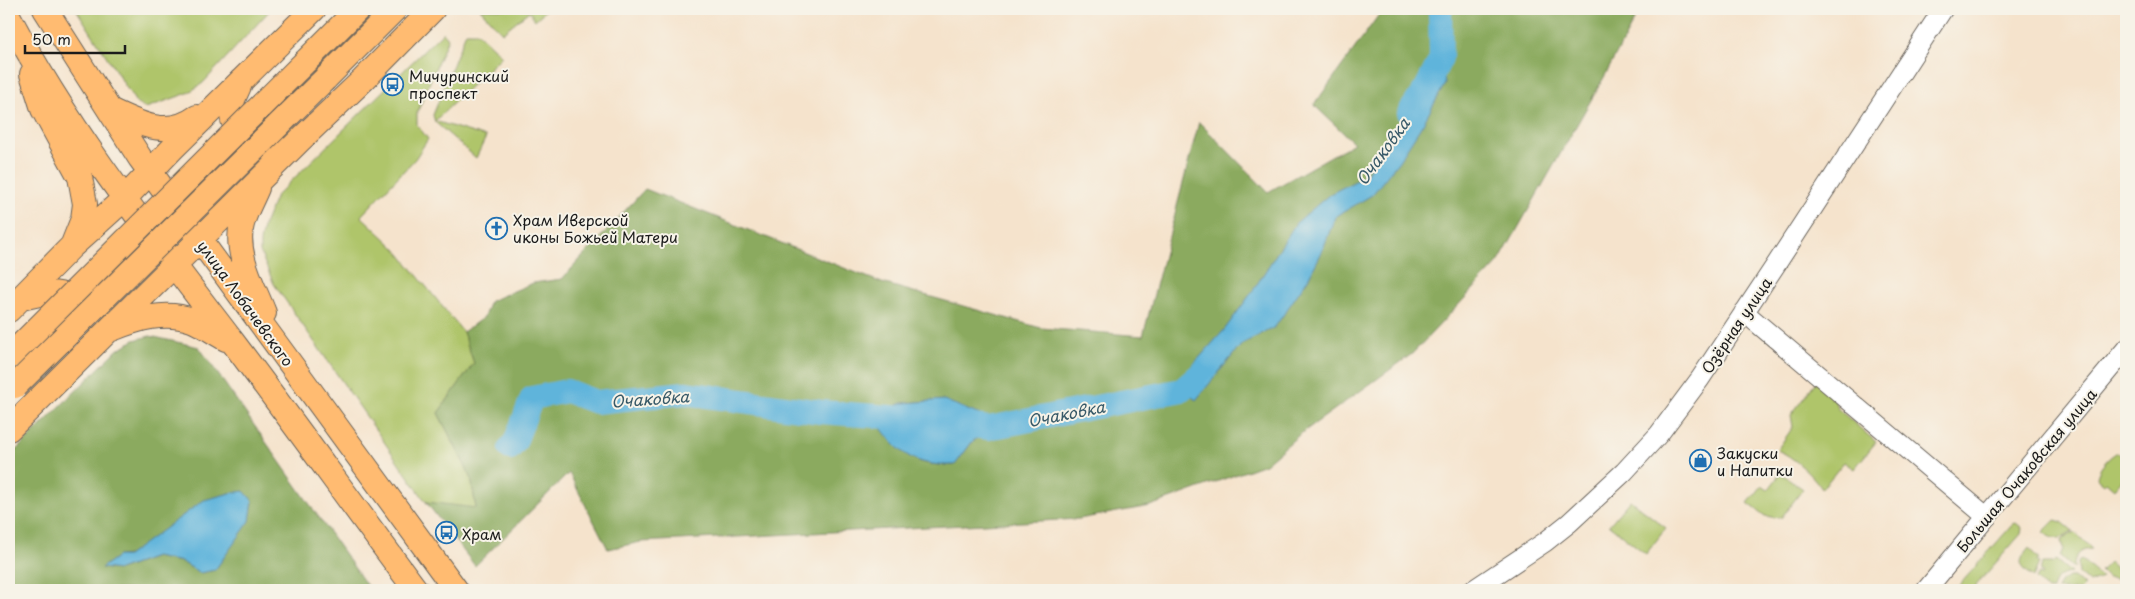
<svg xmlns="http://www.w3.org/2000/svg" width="2135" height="599" viewBox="0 0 2135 599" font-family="'Playpen Sans',sans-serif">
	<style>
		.green { fill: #afc56a; stroke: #667043 }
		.forest { fill: #8baa5e; stroke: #54633d; fill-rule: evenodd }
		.water { fill: #5fb4db; stroke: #3e687c }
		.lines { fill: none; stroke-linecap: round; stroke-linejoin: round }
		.river { stroke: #5fb4db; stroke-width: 24 }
		.minor-casing { stroke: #68625a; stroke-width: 21 }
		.major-casing { stroke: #68625a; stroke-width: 26 }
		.minor { stroke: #fff; stroke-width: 19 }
		.major { stroke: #ffbb71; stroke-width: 24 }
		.major-bridge-casing { stroke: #68625a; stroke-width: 26; stroke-linecap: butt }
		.major-bridge { stroke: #ffbb71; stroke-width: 24 }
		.labels { text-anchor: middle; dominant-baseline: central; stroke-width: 4; stroke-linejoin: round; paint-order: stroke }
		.poi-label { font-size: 15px; fill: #1c1c1c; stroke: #f7f3e8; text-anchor: start }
		.street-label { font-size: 15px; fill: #1c1c1c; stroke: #f7f3e8 }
		.water-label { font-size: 16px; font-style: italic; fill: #375968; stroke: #f7f3e8 }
	</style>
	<rect width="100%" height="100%" fill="#f7f3e8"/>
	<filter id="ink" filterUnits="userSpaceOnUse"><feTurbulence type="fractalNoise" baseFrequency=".02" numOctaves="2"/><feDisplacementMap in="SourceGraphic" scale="10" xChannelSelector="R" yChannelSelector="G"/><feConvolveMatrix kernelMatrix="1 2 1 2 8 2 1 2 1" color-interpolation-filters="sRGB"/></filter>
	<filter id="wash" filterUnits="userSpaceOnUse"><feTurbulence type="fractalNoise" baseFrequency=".0096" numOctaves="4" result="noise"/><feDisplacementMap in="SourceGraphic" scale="20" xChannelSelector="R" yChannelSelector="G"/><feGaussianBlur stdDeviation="1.12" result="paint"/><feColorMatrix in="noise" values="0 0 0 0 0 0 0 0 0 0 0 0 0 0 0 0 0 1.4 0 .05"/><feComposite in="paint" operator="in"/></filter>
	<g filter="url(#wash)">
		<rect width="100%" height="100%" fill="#f5e3cc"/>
		<path class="green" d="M 76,9 L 271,9 L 203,83 L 188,93 L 146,108 L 137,104 Z
			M 480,9 L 547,9 L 535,20 L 529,11 L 502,33 Z
			M 443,32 L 448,38 L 417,113 L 417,125 L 428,139 L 415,159 L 361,216 L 395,248 L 463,332 L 474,363 L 438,413 L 471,477 L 476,509 L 426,502 L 274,284 L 260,252 L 260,242 L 263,227 L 276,196 Z
			M 466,32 L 477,32 L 502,56 L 435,121 L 486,137 L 476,158 L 435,122 L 433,115 Z
			M 1820,376 L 1831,385 L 1837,408 L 1876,442 L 1854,469 L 1844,462 L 1822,489 C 1813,475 1793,456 1777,450 L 1793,427 L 1791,415 Z
			M 2118,452 L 2126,459 L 2126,475 L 2114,489 L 2106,482 L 2104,484 L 2097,478 C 2098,469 2109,456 2118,452 Z
			M 1781,473 L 1803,489 L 1781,518 L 1765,516 L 1748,503 L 1762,486 L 1768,490 Z
			M 1630,500 L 1666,528 L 1646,554 L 1609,525 Z
			M 2055,520 L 2062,522 L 2073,531 C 2062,540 2054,541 2043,532 Z
			M 2016,523 L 2022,528 L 2021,534 L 1972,590 L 1955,590 L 2013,524 Z
			M 2075,532 L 2092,549 C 2080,549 2073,557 2074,569 L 2060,556 L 2063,549 L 2061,540 Z
			M 2029,548 L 2039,560 L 2036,561 L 2039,563 L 2033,577 C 2019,565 2017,563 2029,548 Z
			M 2081,559 L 2102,578 L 2089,583 L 2079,574 L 2078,562 Z
			M 2056,560 L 2071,573 C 2060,574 2054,580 2052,590 L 2047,590 L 2035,579 L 2039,574 L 2042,575 L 2043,573 L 2040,572 L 2042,563 L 2053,563 Z
			M 2109,562 L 2126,578 L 2126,588 L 2116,579 L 2108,578 L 2100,571 Z
			M 2068,577 L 2074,577 L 2084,586 L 2080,590 L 2057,590 L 2060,583 Z"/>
		<path class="forest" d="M 1383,9 L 1640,9 L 1607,72 L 1498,263 L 1412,354 L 1299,435 L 1265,464 L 1150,506 L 1079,519 L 641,542 L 608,549 L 569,473 L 475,566 L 426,502 L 476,508 L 471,477 L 438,413 L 474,363 L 463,332 L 484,317 L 490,301 L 533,283 L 562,279 L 645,189 L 882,283 L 1041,328 L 1143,336 L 1199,122 L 1268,192 L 1354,143 L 1314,105 ZM 945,401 L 988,428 L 972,442 L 954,465 C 906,467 900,449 873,415 L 903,403 Z
			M 150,336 L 199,347 L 370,590 L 9,590 L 9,457 L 117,350 L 134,340 ZM 231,546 L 215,570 L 200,573 L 182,562 L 155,557 L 119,570 L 102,568 L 118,556 Z"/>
		<path class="water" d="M 1441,58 L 1445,84 L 1424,122 L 1399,161 L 1372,195 L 1335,217 L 1322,252 L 1308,279 L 1275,327 L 1242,344 L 1196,400 L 1182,390 L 1183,376 L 1225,329 L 1252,292 L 1296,223 L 1330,194 L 1365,176 L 1392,134 L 1428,86 Z
			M 944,400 L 980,415 L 989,428 L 972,442 L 955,465 C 909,467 896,450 872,415 L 903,403 Z
			M 244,491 L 253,501 L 250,521 L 215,570 L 200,573 L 182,562 L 155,557 L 119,570 L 101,568 L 118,556 L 127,556 L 204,500 L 230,493 Z"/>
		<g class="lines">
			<path class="river" d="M 1409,113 L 1426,88 L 1441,58 L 1440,9
				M 957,424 L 989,428 L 1182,390 L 1207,368
				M 510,448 L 515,442 L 532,398 L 567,391 L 596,402 L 685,393 L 821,412 L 904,418"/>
		</g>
	</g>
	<g filter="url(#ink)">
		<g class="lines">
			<defs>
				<path id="minor" d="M 1744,312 L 1987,517
					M 1473,590 L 1545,542 L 1569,523 L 1624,472 L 1659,434 L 1700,379 L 1777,263 L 1943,9
					M 1926,590 L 2126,349"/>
				<path id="major" d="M 45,9 L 140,158 L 456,590
					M 9,17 C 70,133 152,236 232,341 C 294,423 354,507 416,590
					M 306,61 L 358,9
					M 32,74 L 43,109 L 80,177 L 85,204 L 83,219 L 73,244
					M 325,79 L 395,9
					M 241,81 C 239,87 235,94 233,100 C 227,129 247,150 276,147
					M 110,110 C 140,124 167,139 197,117
					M 257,188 C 252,200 245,212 242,224 C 234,253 254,287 264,313
					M 22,298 C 44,292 70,287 81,312
					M 9,310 L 72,246 L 124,199 L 173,148 L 314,9
					M 112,329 C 137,319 165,310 192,320 C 204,325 215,333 226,339
					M 9,429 L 300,140 L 363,80 L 433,9"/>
			</defs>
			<use href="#minor" class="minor-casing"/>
			<use href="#major" class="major-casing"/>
			<use href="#minor" class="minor"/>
			<use href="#major" class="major"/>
			<defs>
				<path id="major-bridge" d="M 9,357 L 306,61
					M 15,386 L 325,79"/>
			</defs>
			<use href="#major-bridge" class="major-bridge-casing"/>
			<use href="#major-bridge" class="major-bridge"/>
		</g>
	</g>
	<defs>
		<symbol id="bus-ring" viewBox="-11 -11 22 22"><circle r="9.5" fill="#f7f3e8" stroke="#1f6fb2" stroke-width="1.5"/><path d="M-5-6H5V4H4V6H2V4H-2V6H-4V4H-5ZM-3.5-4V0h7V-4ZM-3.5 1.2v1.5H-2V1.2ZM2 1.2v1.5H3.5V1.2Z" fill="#1f6fb2"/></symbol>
		<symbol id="church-ring" viewBox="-11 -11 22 22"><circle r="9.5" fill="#f7f3e8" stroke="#1f6fb2" stroke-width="1.5"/><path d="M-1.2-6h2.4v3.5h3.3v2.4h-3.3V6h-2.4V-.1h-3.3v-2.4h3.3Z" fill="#1f6fb2"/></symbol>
		<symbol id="shop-ring" viewBox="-11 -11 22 22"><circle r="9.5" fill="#f7f3e8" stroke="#1f6fb2" stroke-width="1.5"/><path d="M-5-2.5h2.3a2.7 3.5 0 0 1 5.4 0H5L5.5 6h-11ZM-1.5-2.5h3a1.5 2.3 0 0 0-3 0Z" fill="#1f6fb2"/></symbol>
	</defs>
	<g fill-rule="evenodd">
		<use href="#bus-ring" x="380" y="72" width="25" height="25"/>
		<use href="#church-ring" x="484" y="216" width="25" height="25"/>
		<use href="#shop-ring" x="1688" y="448" width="25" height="25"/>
		<use href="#bus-ring" x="434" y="520" width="25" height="25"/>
	</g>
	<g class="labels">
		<g class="poi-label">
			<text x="409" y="75">Мичуринский<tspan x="409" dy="17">проспект</tspan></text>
			<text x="513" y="219">Храм Иверской<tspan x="513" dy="17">иконы Божьей Матери</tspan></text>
			<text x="1717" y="452">Закуски<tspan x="1717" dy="17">и Напитки</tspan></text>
			<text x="462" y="533">Храм</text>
		</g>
		<g class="street-label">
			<text transform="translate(246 303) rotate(54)">улица Лобачевского</text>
			<text transform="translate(1736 325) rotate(-56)">Озёрная улица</text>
			<text transform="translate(2026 470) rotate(-50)">Большая Очаковская улица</text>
		</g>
		<g class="water-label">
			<text transform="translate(1382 151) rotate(-54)">Очаковка</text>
			<text transform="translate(650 398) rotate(-4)">Очаковка</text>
			<text transform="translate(1066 413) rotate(-11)">Очаковка</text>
		</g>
	</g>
	<rect width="2135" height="599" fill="none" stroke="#f7f3e8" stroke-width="30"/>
	<path d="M25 45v8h100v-8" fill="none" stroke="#1c1c1c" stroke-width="2.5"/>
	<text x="32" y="45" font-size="15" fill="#1c1c1c" stroke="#f7f3e8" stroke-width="4" paint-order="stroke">50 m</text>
</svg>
